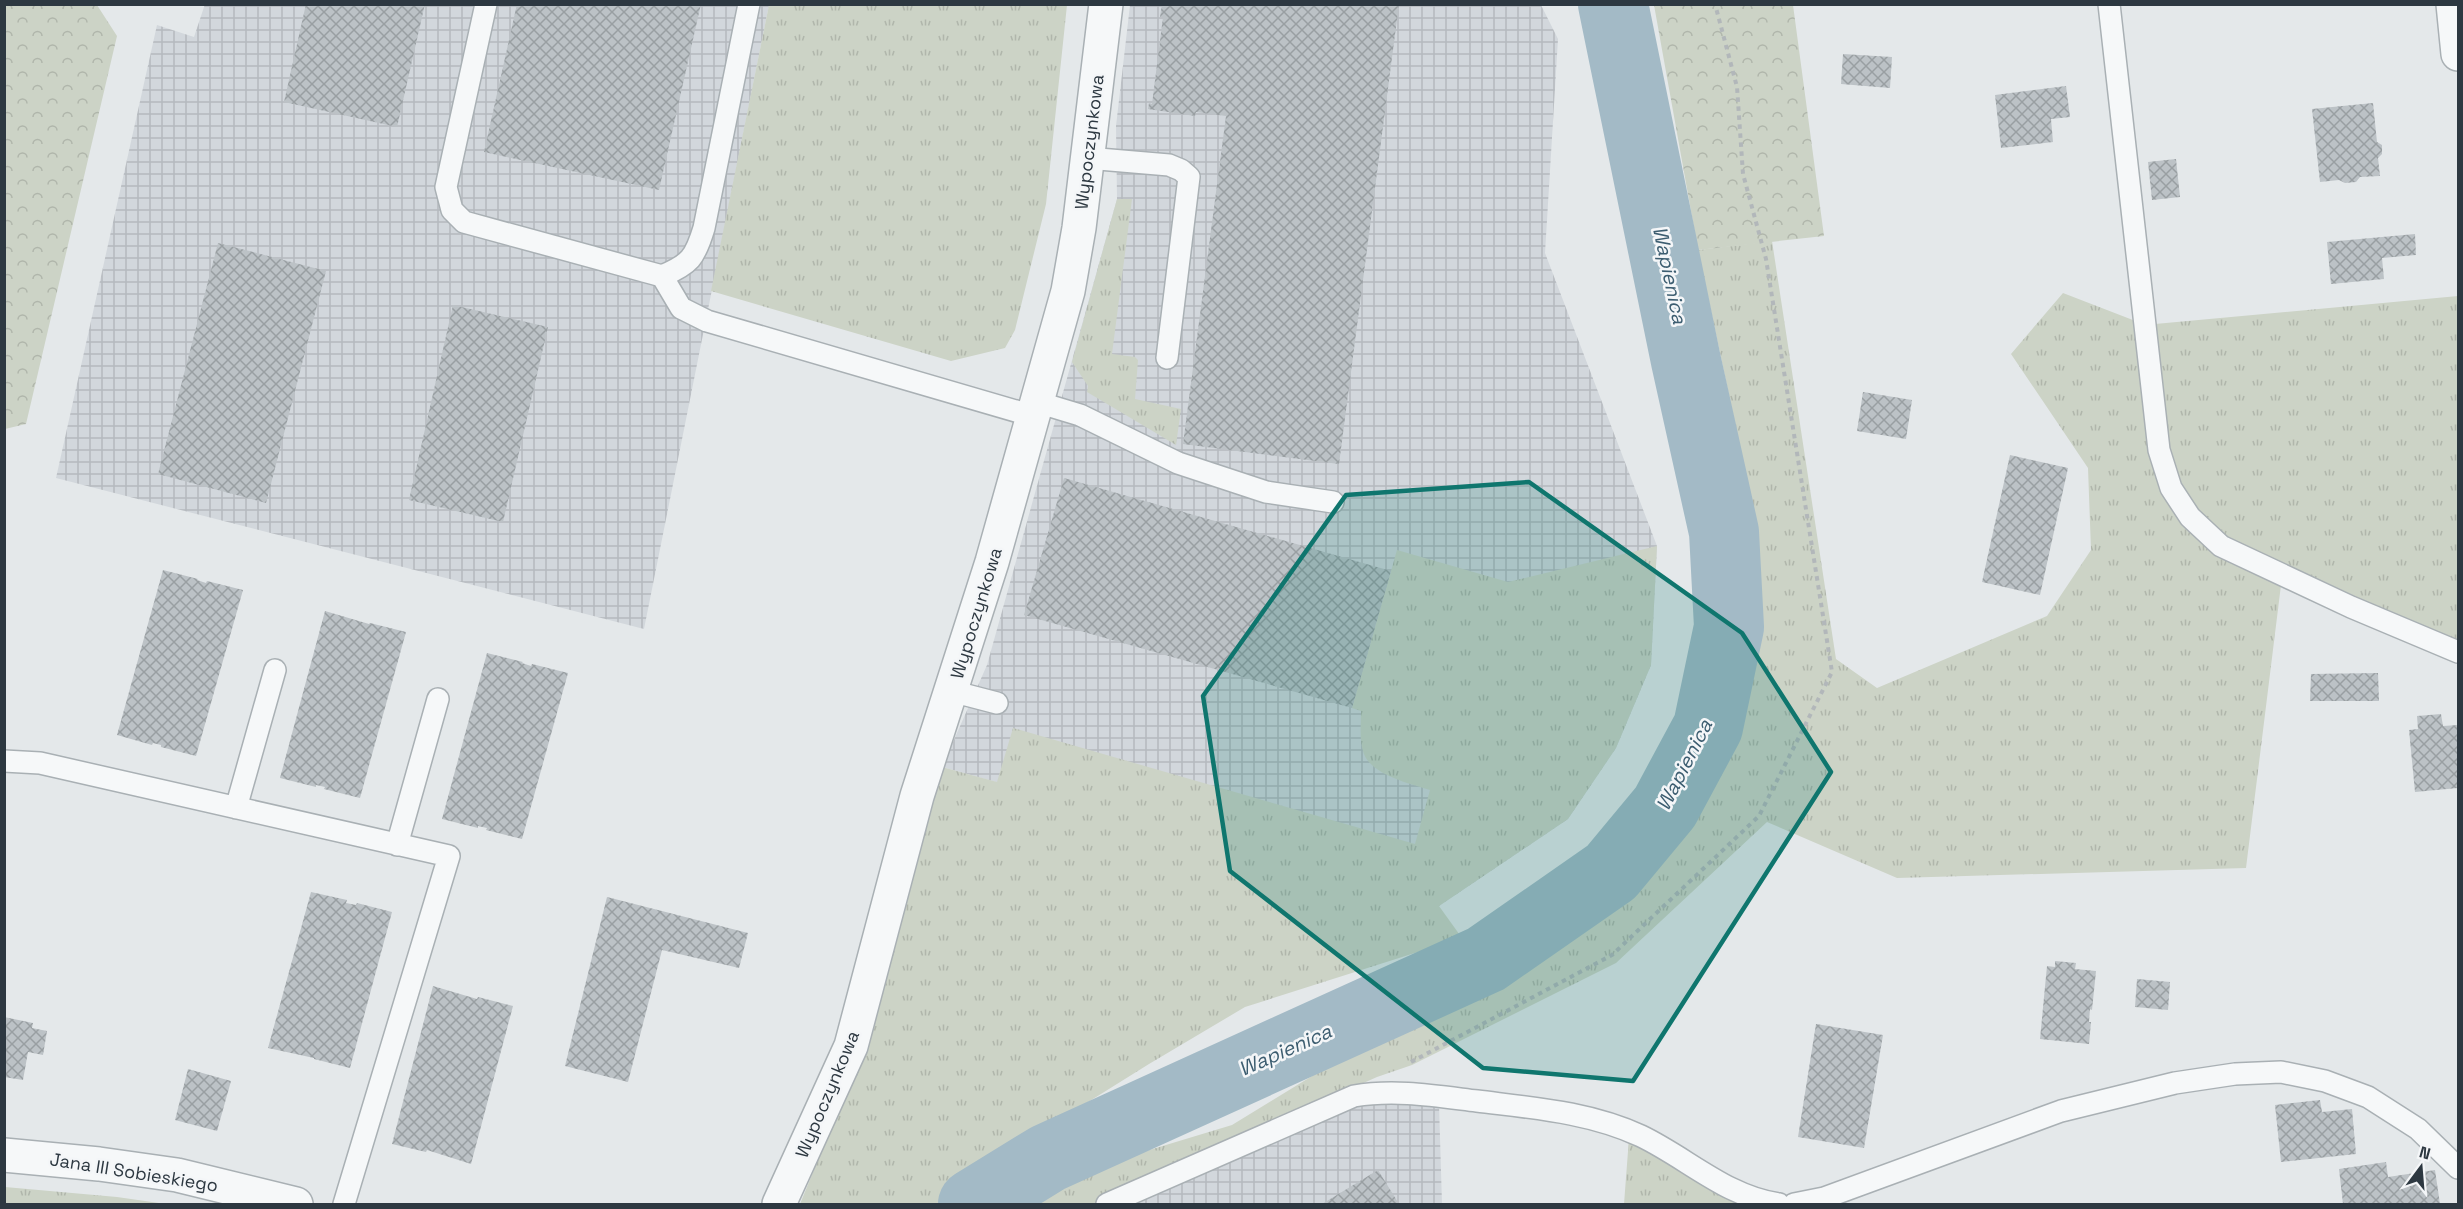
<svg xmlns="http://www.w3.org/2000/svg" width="2463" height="1209" viewBox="0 0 2463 1209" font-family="'Space Grotesk',sans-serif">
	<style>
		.industrial { fill: url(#industrial-grid) }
		.grass { fill: url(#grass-tufts) }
		.forest { fill: url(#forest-crowns) }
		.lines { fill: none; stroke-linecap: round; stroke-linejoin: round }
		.river { stroke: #a3bac6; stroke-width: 70 }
		.building { fill: url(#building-cross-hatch) }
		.service-casing { stroke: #a9b0b4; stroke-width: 24 }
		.minor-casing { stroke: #a9b0b4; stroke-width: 36 }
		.tertiary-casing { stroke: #a9b0b4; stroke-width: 36 }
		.path { stroke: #b2b7ba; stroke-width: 4; stroke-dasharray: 4.5 4.5; stroke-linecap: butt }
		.service { stroke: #f6f8f9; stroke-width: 21 }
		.minor { stroke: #f6f8f9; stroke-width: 33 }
		.tertiary { stroke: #f6f8f9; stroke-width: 33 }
		.marked { fill: #0f766e; fill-opacity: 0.2; stroke: #0f766e; stroke-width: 4.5; stroke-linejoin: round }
		.labels { text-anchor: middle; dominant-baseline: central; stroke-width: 5; stroke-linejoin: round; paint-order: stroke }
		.street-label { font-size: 18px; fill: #2d3841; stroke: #f4f6f8 }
		.water-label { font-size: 20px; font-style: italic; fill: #3c5d70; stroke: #f4f6f8 }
	</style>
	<defs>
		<pattern id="industrial-grid" width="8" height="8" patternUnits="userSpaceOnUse" patternTransform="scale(1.5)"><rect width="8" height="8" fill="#d2d7dc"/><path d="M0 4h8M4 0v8" fill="none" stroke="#b5b9be"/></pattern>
		<pattern id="grass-tufts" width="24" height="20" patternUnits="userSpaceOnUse" patternTransform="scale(1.5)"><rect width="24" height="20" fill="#ccd3c6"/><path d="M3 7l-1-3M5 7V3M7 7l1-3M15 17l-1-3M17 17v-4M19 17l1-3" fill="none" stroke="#b0b6ab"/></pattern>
		<pattern id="forest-crowns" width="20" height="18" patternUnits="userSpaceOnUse" patternTransform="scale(1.5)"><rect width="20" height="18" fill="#ccd3c6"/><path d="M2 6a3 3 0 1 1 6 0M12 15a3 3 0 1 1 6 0" fill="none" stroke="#b0b6ab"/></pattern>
		<pattern id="building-cross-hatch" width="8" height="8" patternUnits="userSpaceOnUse" patternTransform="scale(1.5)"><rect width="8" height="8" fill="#bcc2c6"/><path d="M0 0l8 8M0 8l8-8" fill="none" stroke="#999fa2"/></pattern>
	</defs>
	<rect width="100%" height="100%" fill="#e4e8ea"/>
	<path class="industrial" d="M 205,4 L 769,5 L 644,629 L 56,478 L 157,25 L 194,37 Z
		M 1130,5 L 1541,5 L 1558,39 L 1545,253 L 1657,546 L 1651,665 L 1616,748 L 1568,819 L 1439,906 L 942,767 L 987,665 L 1117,199 L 1116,126 Z
		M 1397,1101 L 1439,1104 L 1442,1204 L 1123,1204 L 1355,1105 Z"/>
	<path class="grass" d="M 769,5 L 1067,5 L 1046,204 L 1015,330 L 1005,348 L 951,361 L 711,291 Z
		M 1117,199 L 1132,199 L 1112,354 L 1135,357 L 1138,360 L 1135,399 L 1181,409 L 1176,445 L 1087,392 L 1088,386 L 1072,362 Z
		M 1772,241 L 1836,659 L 1877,688 L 2047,616 L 2091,550 L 2088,468 L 2011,354 L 2063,293 L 2138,322 L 2162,492 L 2281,585 L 2246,868 L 1897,878 L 1767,822 L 1616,963 L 1412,1065 L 1377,1077 L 1093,1204 L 1020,1204 L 1113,1161 L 1232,1125 L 1366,1043 L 1497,975 L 1679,837 L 1715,782 L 1758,635 L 1758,531 L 1698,250 Z
		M 2458,296 L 2458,643 L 2225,540 C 2215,531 2203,522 2194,512 C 2160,468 2160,379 2155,324 Z
		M 1657,546 L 1651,665 L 1616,748 L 1568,819 L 1439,906 L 1462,938 L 1245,1007 L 1149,1064 L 1011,1150 L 940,1204 L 800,1204 L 862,1052 L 942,767 L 997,782 L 1013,728 L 1415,844 L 1430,790 C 1411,784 1372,775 1364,754 C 1359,741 1361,725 1361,711 L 1352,708 L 1397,550 L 1508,582 Z
		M 1629,1138 L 1751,1204 L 1624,1204 Z
		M 5,1187 L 117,1197 L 166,1204 L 5,1204 Z"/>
	<path class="forest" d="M 4,5 L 97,5 L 117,36 L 26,424 L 5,429 Z
		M 1654,5 L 1793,5 L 1824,236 L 1698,250 Z"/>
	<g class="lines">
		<path class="river" d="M 973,1204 L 1048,1158 L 1486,959 L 1611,872 L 1665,807 L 1708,727 L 1729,627 L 1724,532 L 1686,361 L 1613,4"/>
	</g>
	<path class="building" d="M 306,4 L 425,4 L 397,127 L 284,102 Z
		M 517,4 L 701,4 L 659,190 L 484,152 Z
		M 1162,4 L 1399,4 L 1339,464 L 1183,444 L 1226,116 L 1196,112 L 1195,116 L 1148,109 L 1149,103 L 1152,104 L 1163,17 L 1160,17 Z
		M 1843,54 L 1892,57 L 1890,88 L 1841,84 Z
		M 2066,86 L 2070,117 L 2051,119 L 2053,142 L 2001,148 L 1995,95 Z
		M 2373,103 L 2377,142 L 2382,145 L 2382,154 L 2378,158 L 2380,176 L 2360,177 L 2356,182 L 2345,183 L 2339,180 L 2320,182 L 2312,109 Z
		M 2176,159 L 2180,197 L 2152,200 L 2148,162 Z
		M 2415,234 L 2416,255 L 2382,258 L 2384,279 L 2331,284 L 2327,242 Z
		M 218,243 L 326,271 L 266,503 L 158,474 Z
		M 453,305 L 548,327 L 503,522 L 409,500 Z
		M 1863,392 L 1912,400 L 1906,439 L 1857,431 Z
		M 2010,455 L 2068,468 L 2040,595 L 1982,582 Z
		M 1064,478 L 1391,571 L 1352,708 L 1024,615 Z
		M 163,570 L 198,579 L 197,580 L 206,583 L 207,581 L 243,590 L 196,756 L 161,747 L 161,745 L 153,743 L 152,745 L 117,735 Z
		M 325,611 L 369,624 L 370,623 L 406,632 L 360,798 L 324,789 L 325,787 L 316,785 L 316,787 L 280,778 Z
		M 487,653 L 523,662 L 522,663 L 531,666 L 532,664 L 568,673 L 522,839 L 486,830 L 487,828 L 478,826 L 478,828 L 442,819 Z
		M 2378,673 L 2379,701 L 2310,701 L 2311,674 Z
		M 2441,714 L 2443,726 L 2458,725 L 2458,788 L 2415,792 L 2409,730 L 2418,729 L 2417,716 Z
		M 311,892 L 347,900 L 346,903 L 356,905 L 357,903 L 392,912 L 350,1068 L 314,1059 L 314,1058 L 268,1048 Z
		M 607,897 L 748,933 L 739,968 L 662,950 L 628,1082 L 565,1066 Z
		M 2055,961 L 2076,963 L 2075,969 L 2096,971 L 2092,1010 L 2090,1009 L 2089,1022 L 2091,1022 L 2089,1044 L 2040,1039 L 2047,966 L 2055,967 Z
		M 2137,979 L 2170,982 L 2168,1010 L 2135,1007 Z
		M 433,986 L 477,999 L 478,997 L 513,1006 L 471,1164 L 427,1150 L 426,1152 L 392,1144 Z
		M 4,1017 L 33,1023 L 32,1028 L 47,1031 L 43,1055 L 28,1052 L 23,1080 L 4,1077 Z
		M 1816,1024 L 1883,1035 L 1864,1148 L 1798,1137 Z
		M 188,1069 L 231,1081 L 217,1131 L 175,1120 Z
		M 2320,1100 L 2322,1112 L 2352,1109 L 2356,1154 L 2281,1162 L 2275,1105 Z
		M 2386,1162 L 2388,1177 L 2435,1170 L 2440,1204 L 2343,1204 L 2339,1169 Z
		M 1378,1170 L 1399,1204 L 1322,1204 Z"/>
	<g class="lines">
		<defs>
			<path id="service" d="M 486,4 L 446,187 L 452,210 L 464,222 L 662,276 C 690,264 695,258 704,228 L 749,4
				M 2109,4 L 2159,450 L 2171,488 L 2190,517 L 2221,546 L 2351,607 L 2458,652
				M 1087,158 L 1169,165 L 1181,170 L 1189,177 L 1167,358
				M 662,276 L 681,308 L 707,321 L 1033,416
				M 1037,402 L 1080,415 L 1178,463 L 1266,492 L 1333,502
				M 951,691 L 997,703
				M 4,761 L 40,763 L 449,856 L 344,1204
				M 236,808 L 275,670
				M 397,845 L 438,699
				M 1107,1204 L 1354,1096 C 1395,1089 1436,1096 1477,1101 C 1533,1108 1589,1112 1641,1136 C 1687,1158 1727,1197 1779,1204
				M 1794,1204 L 1824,1198 L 2061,1111 L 2175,1083 L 2235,1074 L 2281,1072 L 2325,1081 L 2368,1097 L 2418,1129 L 2458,1168"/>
			<path id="minor" d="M 2453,4 L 2458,54
				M 779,1204 L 851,1046 L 917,796 L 992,562 L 1068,291 L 1079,228 L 1106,4"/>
			<path id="tertiary" d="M 4,1155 L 99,1164 L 177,1175 L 296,1204"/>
		</defs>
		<use href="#service" class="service-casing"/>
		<use href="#minor" class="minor-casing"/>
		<use href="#tertiary" class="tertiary-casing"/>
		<path class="path" d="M 1411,1062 L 1612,955 L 1759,816 L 1832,672 L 1766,259 L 1743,174 L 1737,87 L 1715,4"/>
		<use href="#service" class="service"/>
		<use href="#minor" class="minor"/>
		<use href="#tertiary" class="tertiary"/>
	</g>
	<path class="marked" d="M 1529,482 L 1742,633 L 1831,772 L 1633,1081 L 1483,1068 L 1230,871 L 1203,696 L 1346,495 Z"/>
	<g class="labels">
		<g class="street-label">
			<text transform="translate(1089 142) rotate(-83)">Wypoczynkowa</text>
			<text transform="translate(976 613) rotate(-73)">Wypoczynkowa</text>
			<text transform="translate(827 1094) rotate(-67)">Wypoczynkowa</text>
			<text transform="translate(134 1172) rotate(9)">Jana III Sobieskiego</text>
		</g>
		<g class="water-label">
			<text transform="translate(1670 275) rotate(78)">Wapienica</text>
			<text transform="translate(1684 765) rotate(-63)">Wapienica</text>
			<text transform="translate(1285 1050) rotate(-24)">Wapienica</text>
		</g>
	</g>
	<rect width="2463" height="1209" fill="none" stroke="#2d3841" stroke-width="12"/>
	<g transform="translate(2421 1167) rotate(16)" stroke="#f4f6f8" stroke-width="4.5" paint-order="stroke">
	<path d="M0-4.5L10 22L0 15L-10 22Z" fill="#2d3841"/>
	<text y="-9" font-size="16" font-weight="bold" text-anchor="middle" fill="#2d3841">N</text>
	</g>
</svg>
